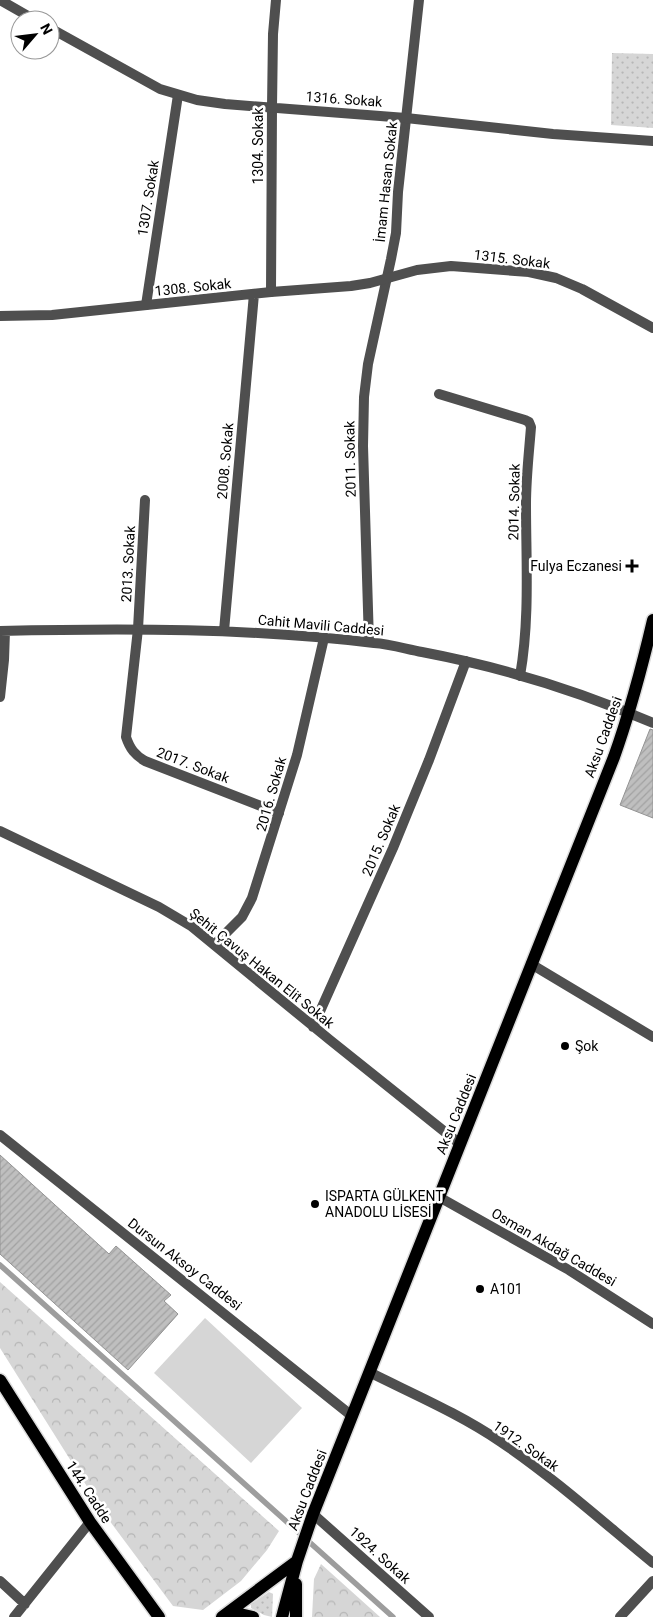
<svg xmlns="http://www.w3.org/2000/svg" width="653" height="1617" viewBox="0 0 653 1617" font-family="Roboto,sans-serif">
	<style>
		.grass { fill: url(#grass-dots) }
		.park { fill: url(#park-crowns) }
		.pitch { fill: #d6d6d6 }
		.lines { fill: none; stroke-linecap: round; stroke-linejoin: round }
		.stream { stroke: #9d9d9d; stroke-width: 5.5 }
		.building { fill: url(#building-hatch); stroke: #939393 }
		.primary-casing { stroke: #dbdbdb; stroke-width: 15 }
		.service { stroke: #4f4f4f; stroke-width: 10 }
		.minor { stroke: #4f4f4f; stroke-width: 10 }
		.tertiary { stroke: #4f4f4f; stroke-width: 10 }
		.primary { stroke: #000; stroke-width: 12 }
		.poi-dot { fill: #000; stroke: #fff; stroke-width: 2 }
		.labels { text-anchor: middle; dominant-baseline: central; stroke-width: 5; stroke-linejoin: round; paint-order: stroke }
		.street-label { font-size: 14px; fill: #000; stroke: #fff }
		.poi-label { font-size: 14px; fill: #000; stroke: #fff; text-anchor: start }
	</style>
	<defs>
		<pattern id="grass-dots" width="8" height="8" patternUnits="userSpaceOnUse" patternTransform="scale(1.25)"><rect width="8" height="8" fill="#d6d6d6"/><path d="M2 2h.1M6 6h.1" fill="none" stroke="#b6b6b6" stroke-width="1.8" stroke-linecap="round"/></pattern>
		<pattern id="park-crowns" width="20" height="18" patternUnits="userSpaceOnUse" patternTransform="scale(1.25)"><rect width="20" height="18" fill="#d6d6d6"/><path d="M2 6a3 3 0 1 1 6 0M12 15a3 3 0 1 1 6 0" fill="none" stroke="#b6b6b6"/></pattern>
		<pattern id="building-hatch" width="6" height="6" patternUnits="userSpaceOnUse" patternTransform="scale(1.25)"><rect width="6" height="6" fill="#bfbfbf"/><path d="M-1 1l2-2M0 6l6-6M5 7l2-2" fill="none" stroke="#a2a2a2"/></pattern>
	</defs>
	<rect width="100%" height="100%" fill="#fff"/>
	<path class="grass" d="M 612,53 L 653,54 L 653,128 L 611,125 Z
		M 269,1592 L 273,1594 L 272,1617 L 264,1615 L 251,1608 L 251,1604 Z"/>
	<path class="park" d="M 0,1282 L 279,1531 L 267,1550 L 241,1581 L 203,1610 L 173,1606 L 103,1512 L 0,1348 Z
		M 321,1564 L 380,1617 L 312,1617 L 314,1579 Z"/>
	<path class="pitch" d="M 205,1318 L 302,1408 L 251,1463 L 154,1373 Z"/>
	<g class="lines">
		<path class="stream" d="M 0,1265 L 393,1617"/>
	</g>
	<path class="building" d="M 650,729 L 653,730 L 653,818 L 620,805 Z
		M 0,1155 L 109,1254 L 116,1246 L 171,1295 L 164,1301 L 178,1314 L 128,1370 L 0,1254 Z"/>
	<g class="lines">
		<defs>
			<path id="primary" d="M 0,1380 L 90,1522 L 159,1617
				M 296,1584 L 296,1617
				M 222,1617 L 297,1561
				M 225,1617 L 240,1614 L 253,1617
				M 282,1617 L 297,1561 L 313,1514 L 614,757 C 630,712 642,667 653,620"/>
		</defs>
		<use href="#primary" class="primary-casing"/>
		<path class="service" d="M 271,292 L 272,107
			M 146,305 L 178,95
			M 439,394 L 525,420 L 529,422 L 531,427 C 529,453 526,478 526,504 C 526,561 530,619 520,676
			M 145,500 L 138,629 L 126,737 C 130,749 135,755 145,761 L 279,813
			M 369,642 L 363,446 L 364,397 L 368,364 L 391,259 L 396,233 L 398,192 L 419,0
			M 369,1372 C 413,1394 460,1414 501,1442 C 554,1478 603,1522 653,1563"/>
		<path class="minor" d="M 0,0 L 35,20
			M 50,28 L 160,89 L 197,100 L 225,104 L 406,118 L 553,134 L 653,141
			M 272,107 L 273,34 L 276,0
			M 0,316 L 52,315 L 271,292 L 351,286 L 370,283 L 417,270 L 451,266 L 529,272 L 556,278 L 582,289 L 653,328
			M 0,631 C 125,628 250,628 374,643 C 390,644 406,649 422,652 C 501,667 579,691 653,723
			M 224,631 L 254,294
			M 0,697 L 4,660 L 5,631
			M 0,831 L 159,907 L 191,926 L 330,1040 L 460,1144
			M 215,944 L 242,917 L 252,898 L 297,755 L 324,638
			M 531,964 L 653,1037
			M 313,1027 L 393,848 L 429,760 L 466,661
			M 439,1197 L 569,1270 L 653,1324
			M 313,1514 L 429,1617
			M 0,1581 L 25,1604
			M 14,1617 L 90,1522
			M 620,1617 L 653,1581"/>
		<path class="tertiary" d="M 0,1135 L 352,1416"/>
		<use href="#primary" class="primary"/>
	</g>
	<g class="poi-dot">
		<path d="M629.5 558.5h5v5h5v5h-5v5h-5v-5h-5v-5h5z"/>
		<circle cx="565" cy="1046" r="5"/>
		<circle cx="315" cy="1204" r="5"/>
		<circle cx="480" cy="1289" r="5"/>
	</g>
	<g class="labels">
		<g class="street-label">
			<text transform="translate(344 99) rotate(4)">1316. Sokak</text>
			<text transform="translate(258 146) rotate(-90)">1304. Sokak</text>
			<text transform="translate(386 182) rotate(-84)">İmam Hasan Sokak</text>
			<text transform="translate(148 198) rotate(-81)">1307. Sokak</text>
			<text transform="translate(512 259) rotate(7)">1315. Sokak</text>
			<text transform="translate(193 287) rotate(-6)">1308. Sokak</text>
			<text transform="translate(350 459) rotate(-91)">2011. Sokak</text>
			<text transform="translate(225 461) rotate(-85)">2008. Sokak</text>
			<text transform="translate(514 502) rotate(-89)">2014. Sokak</text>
			<text transform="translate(128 564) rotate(-87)">2013. Sokak</text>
			<text transform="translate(321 625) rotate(5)">Cahit Mavili Caddesi</text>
			<text transform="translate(603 737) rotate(-70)">Aksu Caddesi</text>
			<text transform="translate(193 765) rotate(21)">2017. Sokak</text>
			<text transform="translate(271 794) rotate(-74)">2016. Sokak</text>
			<text transform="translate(381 840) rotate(-67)">2015. Sokak</text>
			<text transform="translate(262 968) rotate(39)">Şehit Çavuş Hakan Elit Sokak</text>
			<text transform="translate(456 1114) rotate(-68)">Aksu Caddesi</text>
			<text transform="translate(554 1247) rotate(30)">Osman Akdağ Caddesi</text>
			<text transform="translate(185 1264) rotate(38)">Dursun Aksoy Caddesi</text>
			<text transform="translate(526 1446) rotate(35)">1912. Sokak</text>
			<text transform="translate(307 1490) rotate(-69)">Aksu Caddesi</text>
			<text transform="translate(89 1492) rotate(57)">144. Cadde</text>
			<text transform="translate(380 1555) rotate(42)">1924. Sokak</text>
		</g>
		<g class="poi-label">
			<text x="622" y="566" text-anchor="end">Fulya Eczanesi</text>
			<text x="575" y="1046">Şok</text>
			<text x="325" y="1196">ISPARTA GÜLKENT<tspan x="325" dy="16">ANADOLU LİSESİ</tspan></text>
			<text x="490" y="1289">A101</text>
		</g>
	</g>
	<g transform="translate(35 35) rotate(62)"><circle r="24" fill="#ffffff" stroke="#999999"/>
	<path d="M0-4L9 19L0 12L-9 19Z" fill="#000000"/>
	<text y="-8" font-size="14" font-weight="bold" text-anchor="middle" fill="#000000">N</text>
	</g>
</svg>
